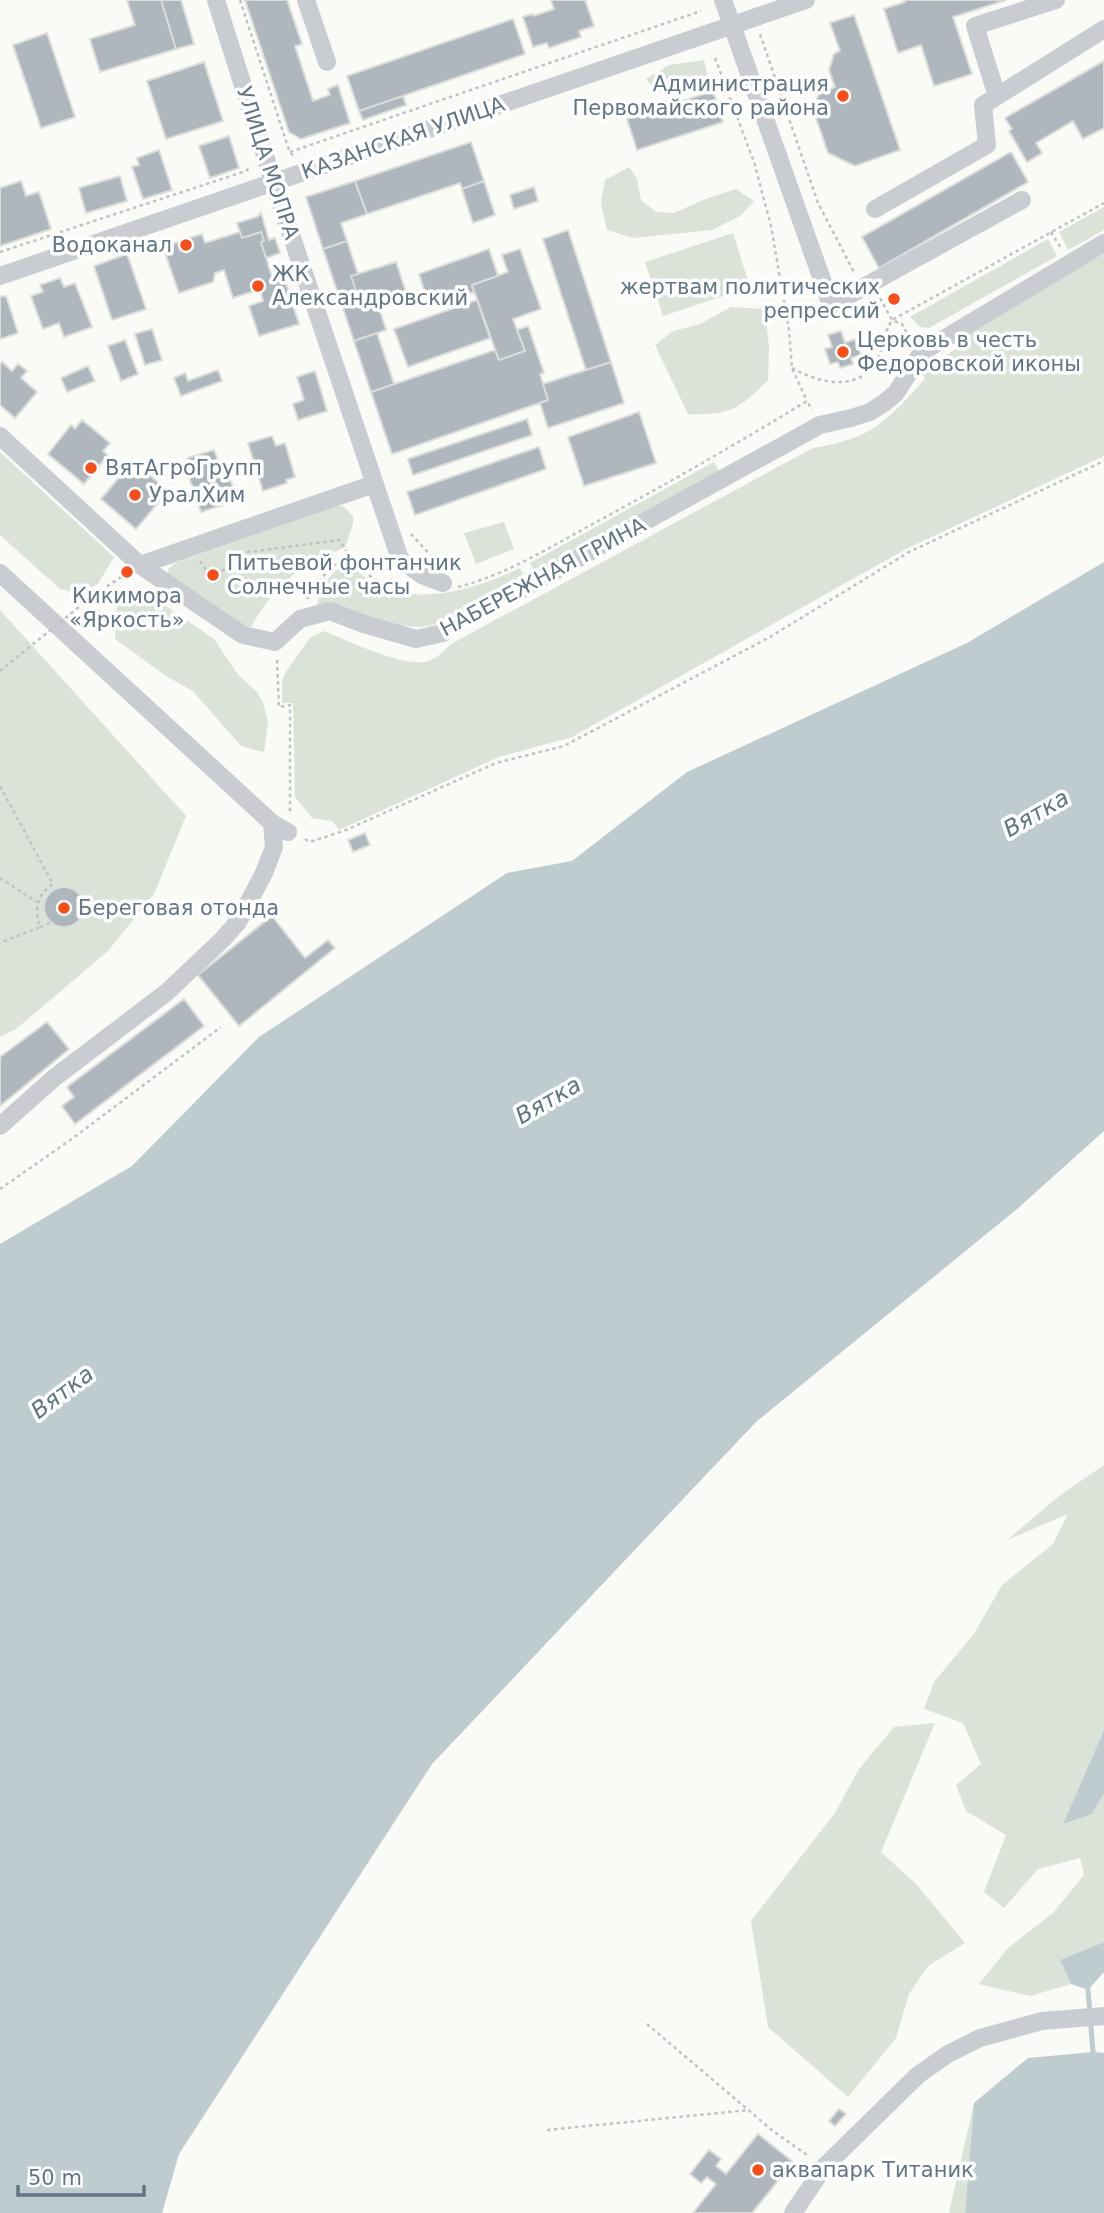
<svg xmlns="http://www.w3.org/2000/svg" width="1104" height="2213" viewBox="0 0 1104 2213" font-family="'DejaVu Sans',sans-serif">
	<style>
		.green { fill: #dbe2d8 }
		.water { fill: #becbcf }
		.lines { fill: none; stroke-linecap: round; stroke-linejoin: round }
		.stream { stroke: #becbcf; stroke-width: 5 }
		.building { fill: #adb7bd; stroke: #dcdcd9; stroke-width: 2 }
		.path { stroke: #c0c3c5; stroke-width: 2.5; stroke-dasharray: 3.5 3.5; stroke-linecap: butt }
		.minor { stroke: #c9cdd1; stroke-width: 18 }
		.path-bridge { stroke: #c0c3c5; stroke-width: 2.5; stroke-dasharray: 3.5 3.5; stroke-linecap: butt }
		.poi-dot { fill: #f64e1b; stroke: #fff; stroke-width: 2.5 }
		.labels { text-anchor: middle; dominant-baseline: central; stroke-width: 7; stroke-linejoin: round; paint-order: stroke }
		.poi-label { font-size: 21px; fill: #617585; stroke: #fff; text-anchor: start }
		.street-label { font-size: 21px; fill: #617585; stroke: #fff }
		.water-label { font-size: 23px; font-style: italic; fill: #5d767e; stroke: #fff }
	</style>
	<rect width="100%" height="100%" fill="#fafaf7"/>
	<path class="green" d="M 704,60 L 709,82 L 656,92 L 646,79 L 669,65 Z
		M 629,167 L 637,179 L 641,200 L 656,212 L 674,213 L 708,198 L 736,189 L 754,201 L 740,216 L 712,230 L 633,238 L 607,230 L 601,203 L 605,180 Z
		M 1104,207 L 1104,230 L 1068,250 L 1059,232 Z
		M 733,233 L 750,287 L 663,316 L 645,262 Z
		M 1048,239 L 1057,256 L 929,328 L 920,327 L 910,317 Z
		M 1104,254 L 1104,456 L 906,549 L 572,737 L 499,757 L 339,830 L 332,821 L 312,818 L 295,797 L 293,703 L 282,703 L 282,682 L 285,673 L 310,638 L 324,631 C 351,642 395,664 424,662 C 435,661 444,651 451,644 L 813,448 C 874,438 885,422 925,379 L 921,372 L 960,346 L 955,336 Z
		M 731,307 L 765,309 L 769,347 L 768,380 C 740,409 729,416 688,414 L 655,345 L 673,331 L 700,324 Z
		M 0,452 L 114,557 L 98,584 L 78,593 L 60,589 L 0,535 Z
		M 714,462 L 719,471 L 534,571 L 530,563 Z
		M 337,506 L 343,506 L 353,516 L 353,524 L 345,547 C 296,569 278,580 251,627 L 236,625 L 169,580 L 168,569 L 177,562 Z
		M 504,522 L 514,549 L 476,564 L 464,533 Z
		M 347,563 C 356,569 364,578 373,583 C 420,607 475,589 520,568 L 525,578 C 503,590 449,624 428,626 C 412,628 394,625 379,622 C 357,617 340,604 317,605 C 323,585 329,573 347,563 Z
		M 141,589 L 214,639 L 238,675 L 257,692 L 262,700 L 268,721 L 264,752 L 241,746 L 193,691 L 166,676 L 115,639 L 117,602 Z
		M 0,610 L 186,816 L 154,894 L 108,951 L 16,1029 L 0,1037 Z
		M 1104,1465 L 1104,1730 L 1063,1824 L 1092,1814 L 1104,1793 L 1104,1942 L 1060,1960 L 1071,1984 L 1030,1996 L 979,1984 L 1008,1948 L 1053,1913 L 1084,1875 L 1080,1858 L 1038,1869 L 1004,1908 L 984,1892 L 1006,1835 L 966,1811 L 956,1785 L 981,1764 L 963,1723 L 924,1709 L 934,1682 L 974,1634 L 1002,1585 L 1053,1544 L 1068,1514 L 1007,1540 L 1059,1496 Z
		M 935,1723 L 881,1852 L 917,1885 L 965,1943 L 928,1966 L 909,1994 L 896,2038 L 848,2097 L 768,2027 L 751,1921 L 835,1813 L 859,1769 L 894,1727 Z
		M 974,2103 L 965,2213 L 949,2213 Z"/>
	<path class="water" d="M 1104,562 L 1104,1131 L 1017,1209 L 756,1422 L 432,1764 L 179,2154 L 162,2213 L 0,2213 L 0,1244 L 132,1166 L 259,1037 L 507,873 L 572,861 L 687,772 L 967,643 Z
		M 1104,1730 L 1104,1793 L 1092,1814 L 1063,1824 Z
		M 1104,1942 L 1104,1972 L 1088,1990 L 1071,1984 L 1060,1960 Z
		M 1093,2052 L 1104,2053 L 1104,2213 L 965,2213 L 974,2103 L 1028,2058 Z"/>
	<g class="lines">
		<path class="stream" d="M 1088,1990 L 1093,2052"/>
	</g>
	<path class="building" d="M 127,0 L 161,0 L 176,49 L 100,72 L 90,39 L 135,25 Z
		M 161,0 L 181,0 L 194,44 L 176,49 Z
		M 245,0 L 287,0 L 302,44 L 295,46 L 313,101 L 330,95 L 328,89 L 338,85 L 350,123 L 301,139 L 289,132 Z
		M 551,0 L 585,0 L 594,26 L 579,31 L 581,37 L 549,48 L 547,43 L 533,47 L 523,17 L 532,14 L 533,16 L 554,9 Z
		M 904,0 L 1006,0 L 953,17 L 972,74 L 934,86 L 921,45 L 898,53 L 884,9 L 905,2 Z
		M 854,15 L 900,150 L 855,166 L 828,153 L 815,115 L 822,113 L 817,98 L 820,92 L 835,87 L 829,70 L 834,54 L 840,51 L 830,23 Z
		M 513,19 L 525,54 L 359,111 L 347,76 Z
		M 47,33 L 75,117 L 41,128 L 13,45 Z
		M 1104,61 L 1104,128 L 1083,139 L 1073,121 L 1036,143 L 1042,153 L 1027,162 L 1009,131 L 1012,129 L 1005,118 Z
		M 204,62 L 223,121 L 166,139 L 147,81 Z
		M 713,91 L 723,122 L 637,150 L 627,119 Z
		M 403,96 L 406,105 L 363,120 L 359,111 Z
		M 229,136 L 239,168 L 210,178 L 199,146 Z
		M 471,142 L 484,181 L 462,189 L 460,183 L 367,214 L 355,181 Z
		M 159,150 L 172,190 L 143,199 L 132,167 L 139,165 L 137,158 Z
		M 1011,152 L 1028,182 L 879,268 L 862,237 Z
		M 120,176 L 127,201 L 86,213 L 79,188 Z
		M 21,181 L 26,196 L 39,192 L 51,229 L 0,246 L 0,188 Z
		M 355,181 L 367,214 L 341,223 L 347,241 L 323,249 L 306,197 Z
		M 484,181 L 495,215 L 473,223 L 462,189 Z
		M 534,187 L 538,201 L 514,209 L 510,195 Z
		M 261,213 L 269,240 L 275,238 L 280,253 L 266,258 L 261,242 L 264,241 L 261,232 L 242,238 L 237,223 L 257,217 Z
		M 568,230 L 611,362 L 586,370 L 543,239 Z
		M 240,232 L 242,238 L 261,232 L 264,241 L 261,242 L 273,280 L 284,277 L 299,324 L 259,336 L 249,306 L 263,301 L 260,289 L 233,298 L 224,270 L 215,273 L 213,282 L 179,293 L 163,247 L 202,234 L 205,243 Z
		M 347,241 L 358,274 L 351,276 L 361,306 L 377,301 L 386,330 L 354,341 L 323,249 Z
		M 489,249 L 498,276 L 472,285 L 474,292 L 430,307 L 419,274 Z
		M 520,249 L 541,309 L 513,319 L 525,351 L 499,360 L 472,285 L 508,272 L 502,255 Z
		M 127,254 L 146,309 L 112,320 L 94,266 Z
		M 396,262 L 406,292 L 361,306 L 351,276 Z
		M 60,278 L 64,287 L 75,283 L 92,327 L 64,337 L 59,323 L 43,329 L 31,296 L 43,292 L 40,285 Z
		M 6,296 L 18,333 L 0,339 L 0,297 Z
		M 477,300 L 490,338 L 408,367 L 394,329 Z
		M 528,326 L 544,373 L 540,374 L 548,400 L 392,454 L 371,392 L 495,350 L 499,360 L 525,351 L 517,330 Z
		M 152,329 L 162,360 L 145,365 L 135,334 Z
		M 841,331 L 845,343 L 855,339 L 861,355 L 851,358 L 853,364 L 840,368 L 838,362 L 830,364 L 825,349 L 832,347 L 828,335 Z
		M 377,333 L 394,384 L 371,392 L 354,341 Z
		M 125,340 L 138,374 L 121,381 L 108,346 Z
		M 2,362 L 12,371 L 18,364 L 27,371 L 21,378 L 37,392 L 15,418 L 0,405 L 0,365 Z
		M 611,362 L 624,403 L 548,428 L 540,403 L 548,400 L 543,384 Z
		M 88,366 L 95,381 L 67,392 L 61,378 Z
		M 218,370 L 222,381 L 181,396 L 174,378 L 185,373 L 188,381 Z
		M 315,371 L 327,411 L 298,420 L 293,404 L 304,400 L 297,377 Z
		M 639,412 L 656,463 L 584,486 L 568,437 Z
		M 527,419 L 532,435 L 413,475 L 408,459 Z
		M 82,420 L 110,443 L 103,451 L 108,455 L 84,484 L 48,454 L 71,425 L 75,429 Z
		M 272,436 L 276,446 L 285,443 L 295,477 L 286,480 L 287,483 L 263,491 L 248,443 Z
		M 539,447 L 546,469 L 415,515 L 407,492 Z
		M 214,450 L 220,466 L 225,464 L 237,500 L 201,512 L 189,477 L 194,475 L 188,458 Z
		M 133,461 L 168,491 L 136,529 L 101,499 Z
		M 365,833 L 370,845 L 353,852 L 348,840 Z
		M44 907a20 20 0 1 1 40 0a20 20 0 1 1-40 0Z
		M 272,916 L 305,958 L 328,940 L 335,948 L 239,1026 L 198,975 Z
		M 184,999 L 204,1026 L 75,1124 L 62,1106 L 74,1097 L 67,1087 Z
		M 47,1022 L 69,1049 L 0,1106 L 0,1057 Z
		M 839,2109 L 846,2114 L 835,2126 L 829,2121 Z
		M 758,2134 L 793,2162 L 752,2213 L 693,2213 L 716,2184 L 707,2177 L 701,2183 L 690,2174 L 709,2150 L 721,2159 L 716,2166 L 726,2174 Z"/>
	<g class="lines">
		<path class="path" d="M 240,0 L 289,150 L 294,157
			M 760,34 L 818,203 L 855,274
			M 715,58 L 754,162 L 771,226 L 789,330 L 792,368 L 807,401
			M 290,152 L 701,11
			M 1051,232 L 1062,250
			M 0,252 L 246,171 L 251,166
			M 880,298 L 892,320 L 902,324 L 910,339
			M 792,368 C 822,385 866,394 881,351 C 885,340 885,331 892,320 L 1104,203
			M 411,534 L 435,560
			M 226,555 L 340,540 C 355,571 376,585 410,589
			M 200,561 L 209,574 L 210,581 L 215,583 L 232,557
			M 458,587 C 505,575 547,549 589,526 C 663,486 735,445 807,401 L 812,410
			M 95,594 L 126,574
			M 307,599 C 318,581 329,567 347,556
			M 458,625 L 507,597
			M 277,660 L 279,707 L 290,705 L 290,815
			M 0,786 L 53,884 C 37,895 34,909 40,927 L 0,943
			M 305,839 L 310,842 L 346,830 L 496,763 L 564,746 L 770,637 L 909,552 L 1104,461
			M 0,878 L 37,902
			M 40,927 L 52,922
			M 0,1189 L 73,1138 L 221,1027
			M 647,2024 L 773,2131 L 810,2157
			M 547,2130 L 749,2110"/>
		<path class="minor" d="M 216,0 L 273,181 L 400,559 L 422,575 L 443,583
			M 306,0 L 327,62
			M 723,0 L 831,305 L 1022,200
			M 997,96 L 975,26 L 1056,0
			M 875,209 L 987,145 L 983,105 L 1104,29
			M 0,276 L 806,0
			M 0,436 L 140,565 L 243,635 L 275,642 L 300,619 L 330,611 L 364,624 L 416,639 L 443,633
			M 140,565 L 374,484
			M 0,573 L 272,823 L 288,832
			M 522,589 L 820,425 L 851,418 L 870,412 L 884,403 L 896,393 L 922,352 L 1104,243
			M 0,1126 L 54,1078 L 167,992 L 222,940 L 238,922 L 264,873 L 274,847 L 272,823
			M 793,2213 L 824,2167 L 918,2075 L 948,2054 L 980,2038 L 1042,2021 L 1104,2016"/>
		<path class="path-bridge" d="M 0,671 L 95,594"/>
	</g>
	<g class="poi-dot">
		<circle cx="843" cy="96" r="7"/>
		<circle cx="186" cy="245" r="7"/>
		<circle cx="258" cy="286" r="7"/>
		<circle cx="894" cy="299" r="7"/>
		<circle cx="843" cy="352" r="7"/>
		<circle cx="91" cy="468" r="7"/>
		<circle cx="135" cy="495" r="7"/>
		<circle cx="127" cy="572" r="7"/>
		<circle cx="213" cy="575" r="7"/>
		<circle cx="64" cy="908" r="7"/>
		<circle cx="758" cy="2170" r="7"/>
	</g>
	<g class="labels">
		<g class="poi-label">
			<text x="829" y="84" text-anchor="end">Администрация<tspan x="829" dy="24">Первомайского района</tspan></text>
			<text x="172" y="245" text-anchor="end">Водоканал</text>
			<text x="272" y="274">ЖК<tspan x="272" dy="24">Александровский</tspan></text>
			<text x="880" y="287" text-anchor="end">жертвам политических<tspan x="880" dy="24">репрессий</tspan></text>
			<text x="857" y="340">Церковь в честь<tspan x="857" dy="24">Федоровской иконы</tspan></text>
			<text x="105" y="468">ВятАгроГрупп</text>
			<text x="149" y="495">УралХим</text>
			<text x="227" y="563">Питьевой фонтанчик<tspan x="227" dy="24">Солнечные часы</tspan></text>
			<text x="127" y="596" text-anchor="middle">Кикимора<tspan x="127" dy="24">«Яркость»</tspan></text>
			<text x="78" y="908">Береговая отонда</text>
			<text x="772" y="2170">аквапарк Титаник</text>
		</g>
		<g class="street-label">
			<text transform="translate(403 138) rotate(-19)">КАЗАНСКАЯ УЛИЦА</text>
			<text transform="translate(268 163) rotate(72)">УЛИЦА МОПРА</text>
			<text transform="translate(543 577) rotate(-28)">НАБЕРЕЖНАЯ ГРИНА</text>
		</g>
		<g class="water-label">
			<text transform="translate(1036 813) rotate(-30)">Вятка</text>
			<text transform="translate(548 1100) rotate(-30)">Вятка</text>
			<text transform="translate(62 1392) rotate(-37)">Вятка</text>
		</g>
	</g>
	<path d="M18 2185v10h126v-10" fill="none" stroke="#617585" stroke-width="3.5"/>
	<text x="28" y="2185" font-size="21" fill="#617585" stroke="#ffffff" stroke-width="5" paint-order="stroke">50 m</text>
</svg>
